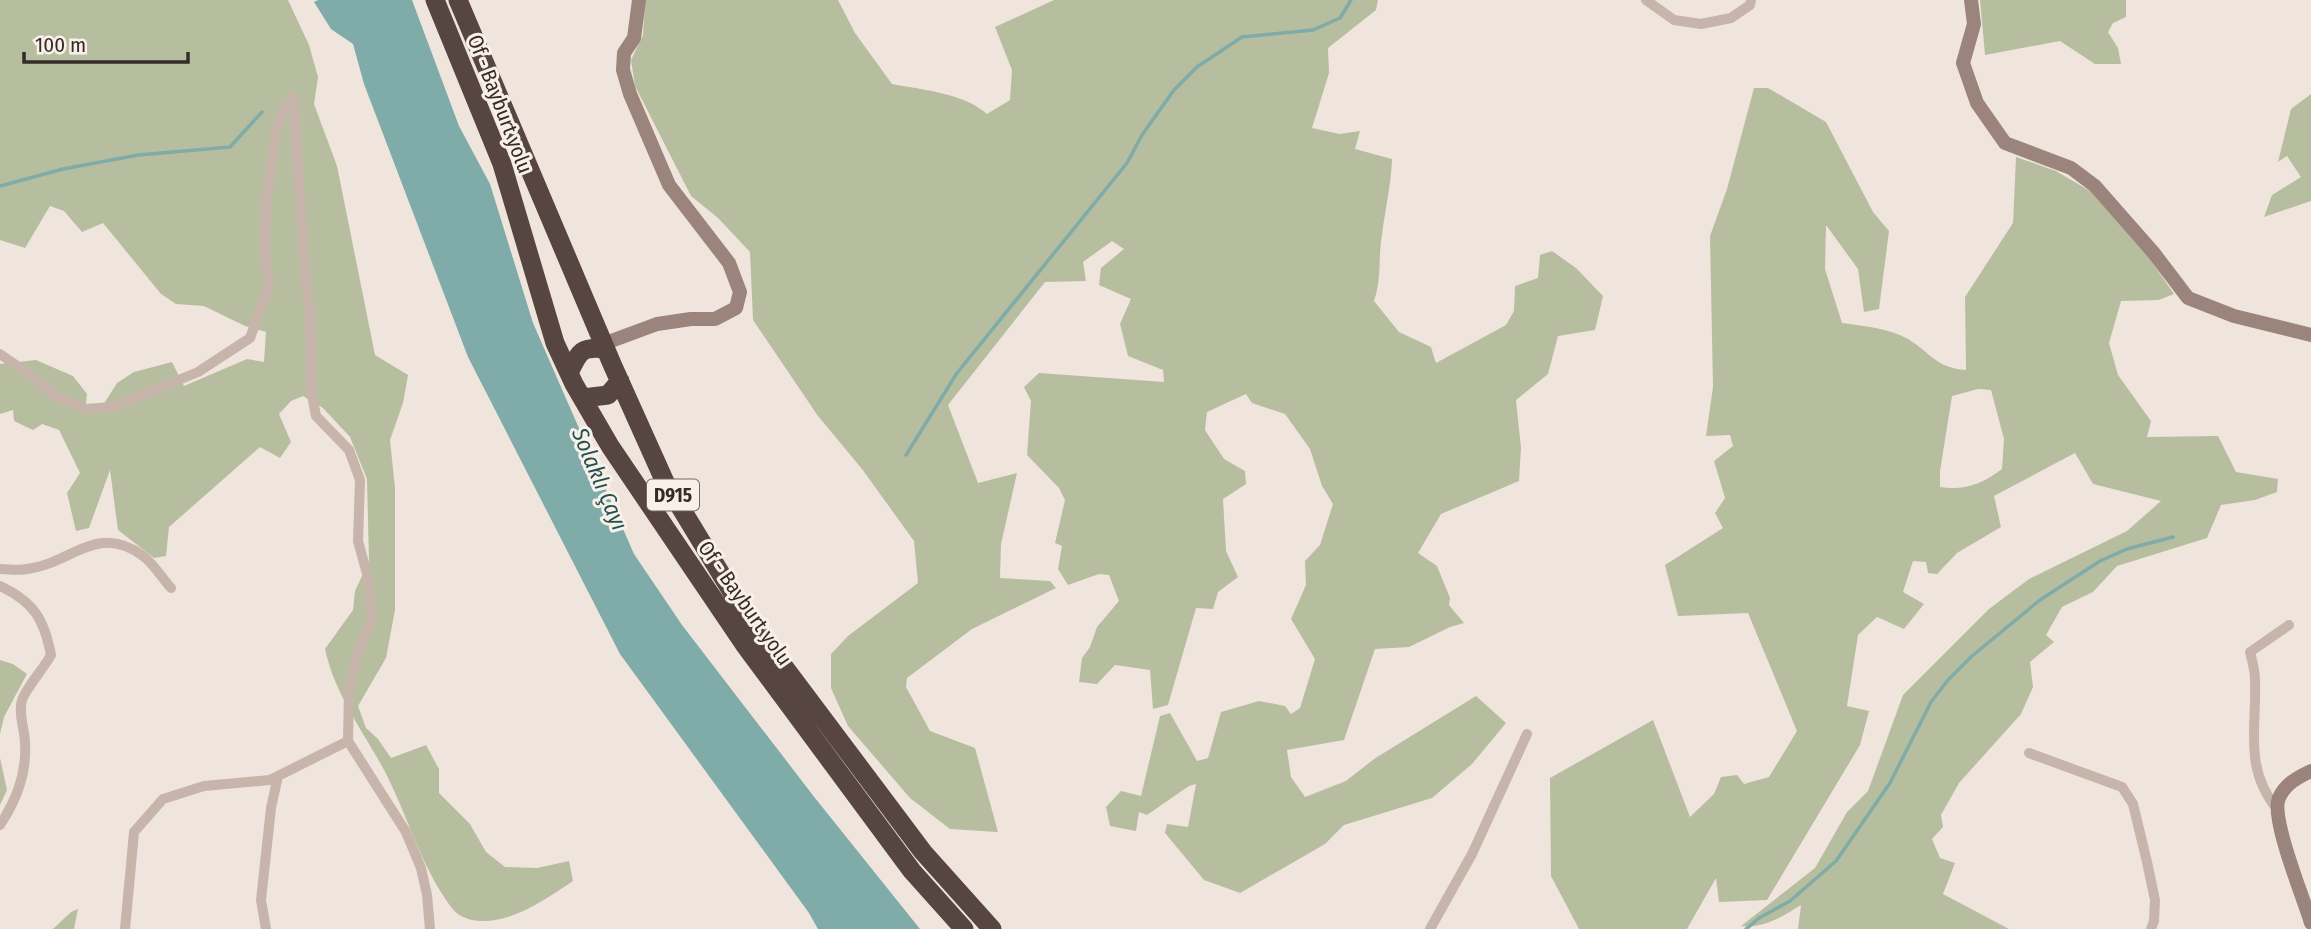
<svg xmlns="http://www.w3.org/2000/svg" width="2311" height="929" viewBox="0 0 2311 929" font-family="'Fira Sans Condensed',sans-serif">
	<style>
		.green { fill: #b7be9f; fill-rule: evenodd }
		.water { fill: #7faba8 }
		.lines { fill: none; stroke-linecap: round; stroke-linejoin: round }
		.stream { stroke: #7faba8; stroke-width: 3.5 }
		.street { stroke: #c7b4aa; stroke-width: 10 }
		.secondary { stroke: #9b847c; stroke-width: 14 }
		.highway { stroke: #564541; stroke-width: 19 }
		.labels { text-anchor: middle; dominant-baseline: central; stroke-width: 6; stroke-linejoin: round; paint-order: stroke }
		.shield { fill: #f8f0e9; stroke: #706763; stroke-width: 2 }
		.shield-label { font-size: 19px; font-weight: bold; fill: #352c29 }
		.street-label { font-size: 21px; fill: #352c29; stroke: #f8f0e9 }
		.water-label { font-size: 23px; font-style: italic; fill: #225351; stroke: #f8f0e9 }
	</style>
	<rect width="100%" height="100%" fill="#f0e5dd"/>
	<path class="green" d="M 0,0 L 288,0 L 309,45 L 318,77 L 314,104 L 337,166 L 375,355 L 408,375 L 403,403 L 390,440 L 395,488 L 395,610 L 386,658 L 358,706 L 366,728 L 378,739 L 391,758 L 426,745 L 439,769 L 439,793 L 470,824 L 486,852 L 505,867 L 537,868 L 569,861 L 573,881 C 544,900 505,929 468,919 C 462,917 454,912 451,907 C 420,865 407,813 383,768 C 362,730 334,692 325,649 L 353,610 L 355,591 L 369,561 L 367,479 L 350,437 L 323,408 L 303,396 L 291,401 L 279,414 L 291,442 L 280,458 L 260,447 L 169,527 L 166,556 L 154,558 L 118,530 L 110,470 L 89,528 L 76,531 L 67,493 L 80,473 L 59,430 L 42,424 L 33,430 L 14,421 L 13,410 L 0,414 L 0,364 L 36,360 L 73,376 L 87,394 L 85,413 L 98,413 L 117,383 L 134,372 L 172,362 L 184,386 L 247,359 L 264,362 L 266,332 L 245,326 L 204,306 L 176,304 L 161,294 L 103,223 L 82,232 L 64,211 L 50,206 L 25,248 L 0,240 Z
		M 645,0 L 838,0 L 855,33 L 892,84 C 920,89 966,94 987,114 L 1010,100 L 1012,70 L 995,27 L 1054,0 L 1378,0 L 1376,10 L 1328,48 L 1329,73 L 1312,128 L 1340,134 L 1360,131 L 1355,149 L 1392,159 C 1391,186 1385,209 1382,235 C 1378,257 1382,279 1374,301 L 1399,332 L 1431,347 L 1436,363 L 1506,325 L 1514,311 L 1515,286 L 1538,278 L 1540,255 L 1552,251 L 1576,268 L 1603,296 L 1595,330 L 1558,336 L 1548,374 L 1516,400 L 1521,448 L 1519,481 L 1441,514 L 1418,553 L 1437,566 L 1450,598 L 1449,605 L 1464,623 L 1450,627 L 1409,647 L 1375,649 L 1344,740 L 1287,750 L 1291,777 L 1305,797 L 1346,781 L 1374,759 L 1476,696 L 1506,723 L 1472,764 L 1432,798 L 1344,825 L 1325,844 L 1240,893 L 1204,880 L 1165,833 L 1167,824 L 1188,827 L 1196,784 L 1189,786 L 1147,815 L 1139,812 L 1136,831 L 1110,826 L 1106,807 L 1121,791 L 1141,796 L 1160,716 L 1170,713 L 1197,761 L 1208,758 L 1221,712 L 1259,701 L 1285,706 L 1291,714 L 1300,708 L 1315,659 L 1291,619 L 1306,585 L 1305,561 L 1320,545 L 1333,504 L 1322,486 L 1310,449 L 1285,414 L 1252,403 L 1246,394 L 1207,412 L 1205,430 L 1224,459 L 1245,471 L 1246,484 L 1223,499 L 1226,551 L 1238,577 L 1218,592 L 1213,609 L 1196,608 L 1168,705 L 1153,709 L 1150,670 L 1115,665 L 1097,684 L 1079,682 L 1082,658 L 1090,647 L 1097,627 L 1119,601 L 1109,575 L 1099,574 L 1068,585 L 1058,569 L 1062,546 L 1055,543 L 1065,500 L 1059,488 L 1027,455 L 1031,401 L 1024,387 L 1039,373 L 1164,382 L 1163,370 L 1128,356 L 1120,324 L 1131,299 L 1099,285 L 1101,268 L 1124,249 L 1112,241 L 1083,262 L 1086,281 L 1045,282 L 948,405 L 978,483 L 1017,473 L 1001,544 L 1000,578 L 1050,581 L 1056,588 L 972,629 L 907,678 L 906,687 L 930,731 L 975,748 L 998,832 L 950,829 L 910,798 L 848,726 L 831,688 L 831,654 L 848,636 L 918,583 L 914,541 L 862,469 L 818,416 L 753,320 L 750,252 L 718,218 L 691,196 L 635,86 L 631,60 L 643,35 Z
		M 1980,0 L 2126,0 L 2126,17 L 2113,23 L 2108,32 L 2118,48 L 2121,64 L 2095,64 L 2060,41 L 1985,55 Z
		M 1754,88 L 1768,88 L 1826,122 L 1873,212 L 1889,231 L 1879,309 L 1864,312 L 1858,269 L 1826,225 L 1825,269 L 1842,323 C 1864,326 1888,328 1908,339 C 1931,353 1936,368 1966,370 L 1965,297 L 2013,223 L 2016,157 L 2056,171 L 2095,194 L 2145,252 L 2174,294 L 2159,300 L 2121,301 L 2109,343 L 2118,375 L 2151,421 L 2147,437 L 2218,436 L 2236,472 L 2278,479 L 2277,492 L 2255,500 L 2221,505 L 2207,538 L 2117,566 L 2093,592 L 2062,607 L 2046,635 L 2054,642 L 2030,662 L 2033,687 L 2021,714 L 1959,783 L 1941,815 L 1943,827 L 1932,839 L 1940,858 L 1955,863 L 1943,894 L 2009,929 L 1798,929 L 1801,905 C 1783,916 1764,929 1741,926 L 1815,868 L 1847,812 L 1868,791 L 1903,695 L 1989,609 L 2029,579 L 2127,531 L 2161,501 L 2093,484 L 2075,453 L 1994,496 L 2001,527 L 1957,553 L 1937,574 L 1928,573 L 1926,562 L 1913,561 L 1903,592 L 1924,604 L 1904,629 L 1877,617 L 1858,635 L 1847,706 L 1869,711 L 1860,745 L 1767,900 L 1719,902 L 1716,878 L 1687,929 L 1579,929 L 1551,876 L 1550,778 L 1653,720 L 1690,817 L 1714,794 L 1721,777 L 1737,775 L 1744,784 L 1769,777 L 1797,731 L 1748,613 L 1678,616 L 1665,565 L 1723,528 L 1715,513 L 1725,498 L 1714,461 L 1733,446 L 1730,435 L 1706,436 L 1713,387 L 1710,236 L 1727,189 ZM 1978,389 L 1991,390 L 2004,439 L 2002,469 C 1982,484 1964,491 1940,487 L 1940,471 L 1952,396 Z
		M 2311,94 L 2311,201 L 2264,217 L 2272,195 L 2301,177 L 2287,156 L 2278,162 L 2291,109 Z
		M 0,660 L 13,664 L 27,674 L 4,717 L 0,734 Z
		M 0,758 L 7,790 L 0,805 Z
		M 78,909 L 74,929 L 53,929 L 71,912 Z"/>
	<path class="water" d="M 318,0 L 412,0 L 459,126 L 490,184 L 533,323 L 634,554 L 682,625 L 815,798 L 920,929 L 818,929 L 809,913 L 620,654 L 468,357 L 364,84 L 353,44 L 331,29 L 314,2 Z"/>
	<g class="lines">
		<path class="stream" d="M 0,186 L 63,169 L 138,155 L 230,147 L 262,112
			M 906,455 L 957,373 L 1127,163 L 1142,135 L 1174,90 L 1197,67 L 1242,37 L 1313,30 L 1340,18 L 1351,0
			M 1746,929 L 1759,918 L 1790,901 L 1836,861 L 1890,783 L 1931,702 L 1948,680 L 1972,656 L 2040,600 L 2100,561 L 2127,549 L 2173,537"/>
		<path class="street" d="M 1646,0 L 1674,20 L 1701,24 L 1731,18 L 1750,5 L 1751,0
			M 0,354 L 29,374 L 54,395 L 85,409 L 113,407 L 198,372 L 250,338 L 269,287 L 265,254 L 266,207 L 276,134 L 282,114 L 293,97 L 305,272 L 310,310 L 311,390 L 316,416 L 349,450 L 360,480 L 358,541 L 367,574 L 372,619 L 359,649 L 349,688 L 348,741 L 406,832 L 421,868 L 427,895 L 430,929
			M 0,569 C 9,569 18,571 27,569 C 71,564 97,522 143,556 C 153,563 162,578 171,588
			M 0,586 C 34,602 44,619 51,655 C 44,668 26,688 22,700 C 18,714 25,730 25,743 C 27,773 16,801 0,825
			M 2029,753 L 2122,787 L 2133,804 L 2147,862 L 2155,900 L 2154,921 L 2151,929
			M 2278,810 C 2243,769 2257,727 2255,679 C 2255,670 2252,660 2250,652 L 2289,625
			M 125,929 L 134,832 L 163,799 L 204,786 L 270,780 L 348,741
			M 266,929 L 261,900 L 271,808 L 278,776
			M 1430,929 L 1472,854 L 1527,734"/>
		<path class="secondary" d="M 1971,0 L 1974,24 L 1963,63 L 1977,103 L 2005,143 L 2071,168 L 2095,186 L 2153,252 L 2188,298 L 2234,316 L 2311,335
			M 603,344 L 657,324 L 691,319 L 715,319 L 736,308 L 740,292 L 729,263 L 669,185 L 630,94 L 623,70 L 624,53 L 634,38 L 639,0
			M 2311,771 C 2298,777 2285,784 2279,798 C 2270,817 2304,899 2311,923"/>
		<path class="highway" d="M 435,0 L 502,164 L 555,343 L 574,384 L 610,446 L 744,644 L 912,871 L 964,929
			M 458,0 L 612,364 L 665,482 L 749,620 L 923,852 L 992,929
			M 569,373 C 579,352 581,346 605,349
			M 583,398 L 608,395 L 620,381"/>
	</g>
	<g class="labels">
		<rect class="shield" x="647" y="479.5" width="52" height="31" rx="5"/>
		<g class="shield-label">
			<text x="673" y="495">D915</text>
		</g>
		<g class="street-label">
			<text transform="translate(500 104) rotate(69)">Of - Bayburt yolu</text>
			<text transform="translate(745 603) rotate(55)">Of - Bayburt yolu</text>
		</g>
		<g class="water-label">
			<text transform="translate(600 479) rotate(67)">Solaklı Çayı</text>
		</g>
	</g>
	<path d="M24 52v10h164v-10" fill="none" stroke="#352c29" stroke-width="3.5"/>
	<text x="35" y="52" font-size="21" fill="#352c29" stroke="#f8f0e9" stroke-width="5" paint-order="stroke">100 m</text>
</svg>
